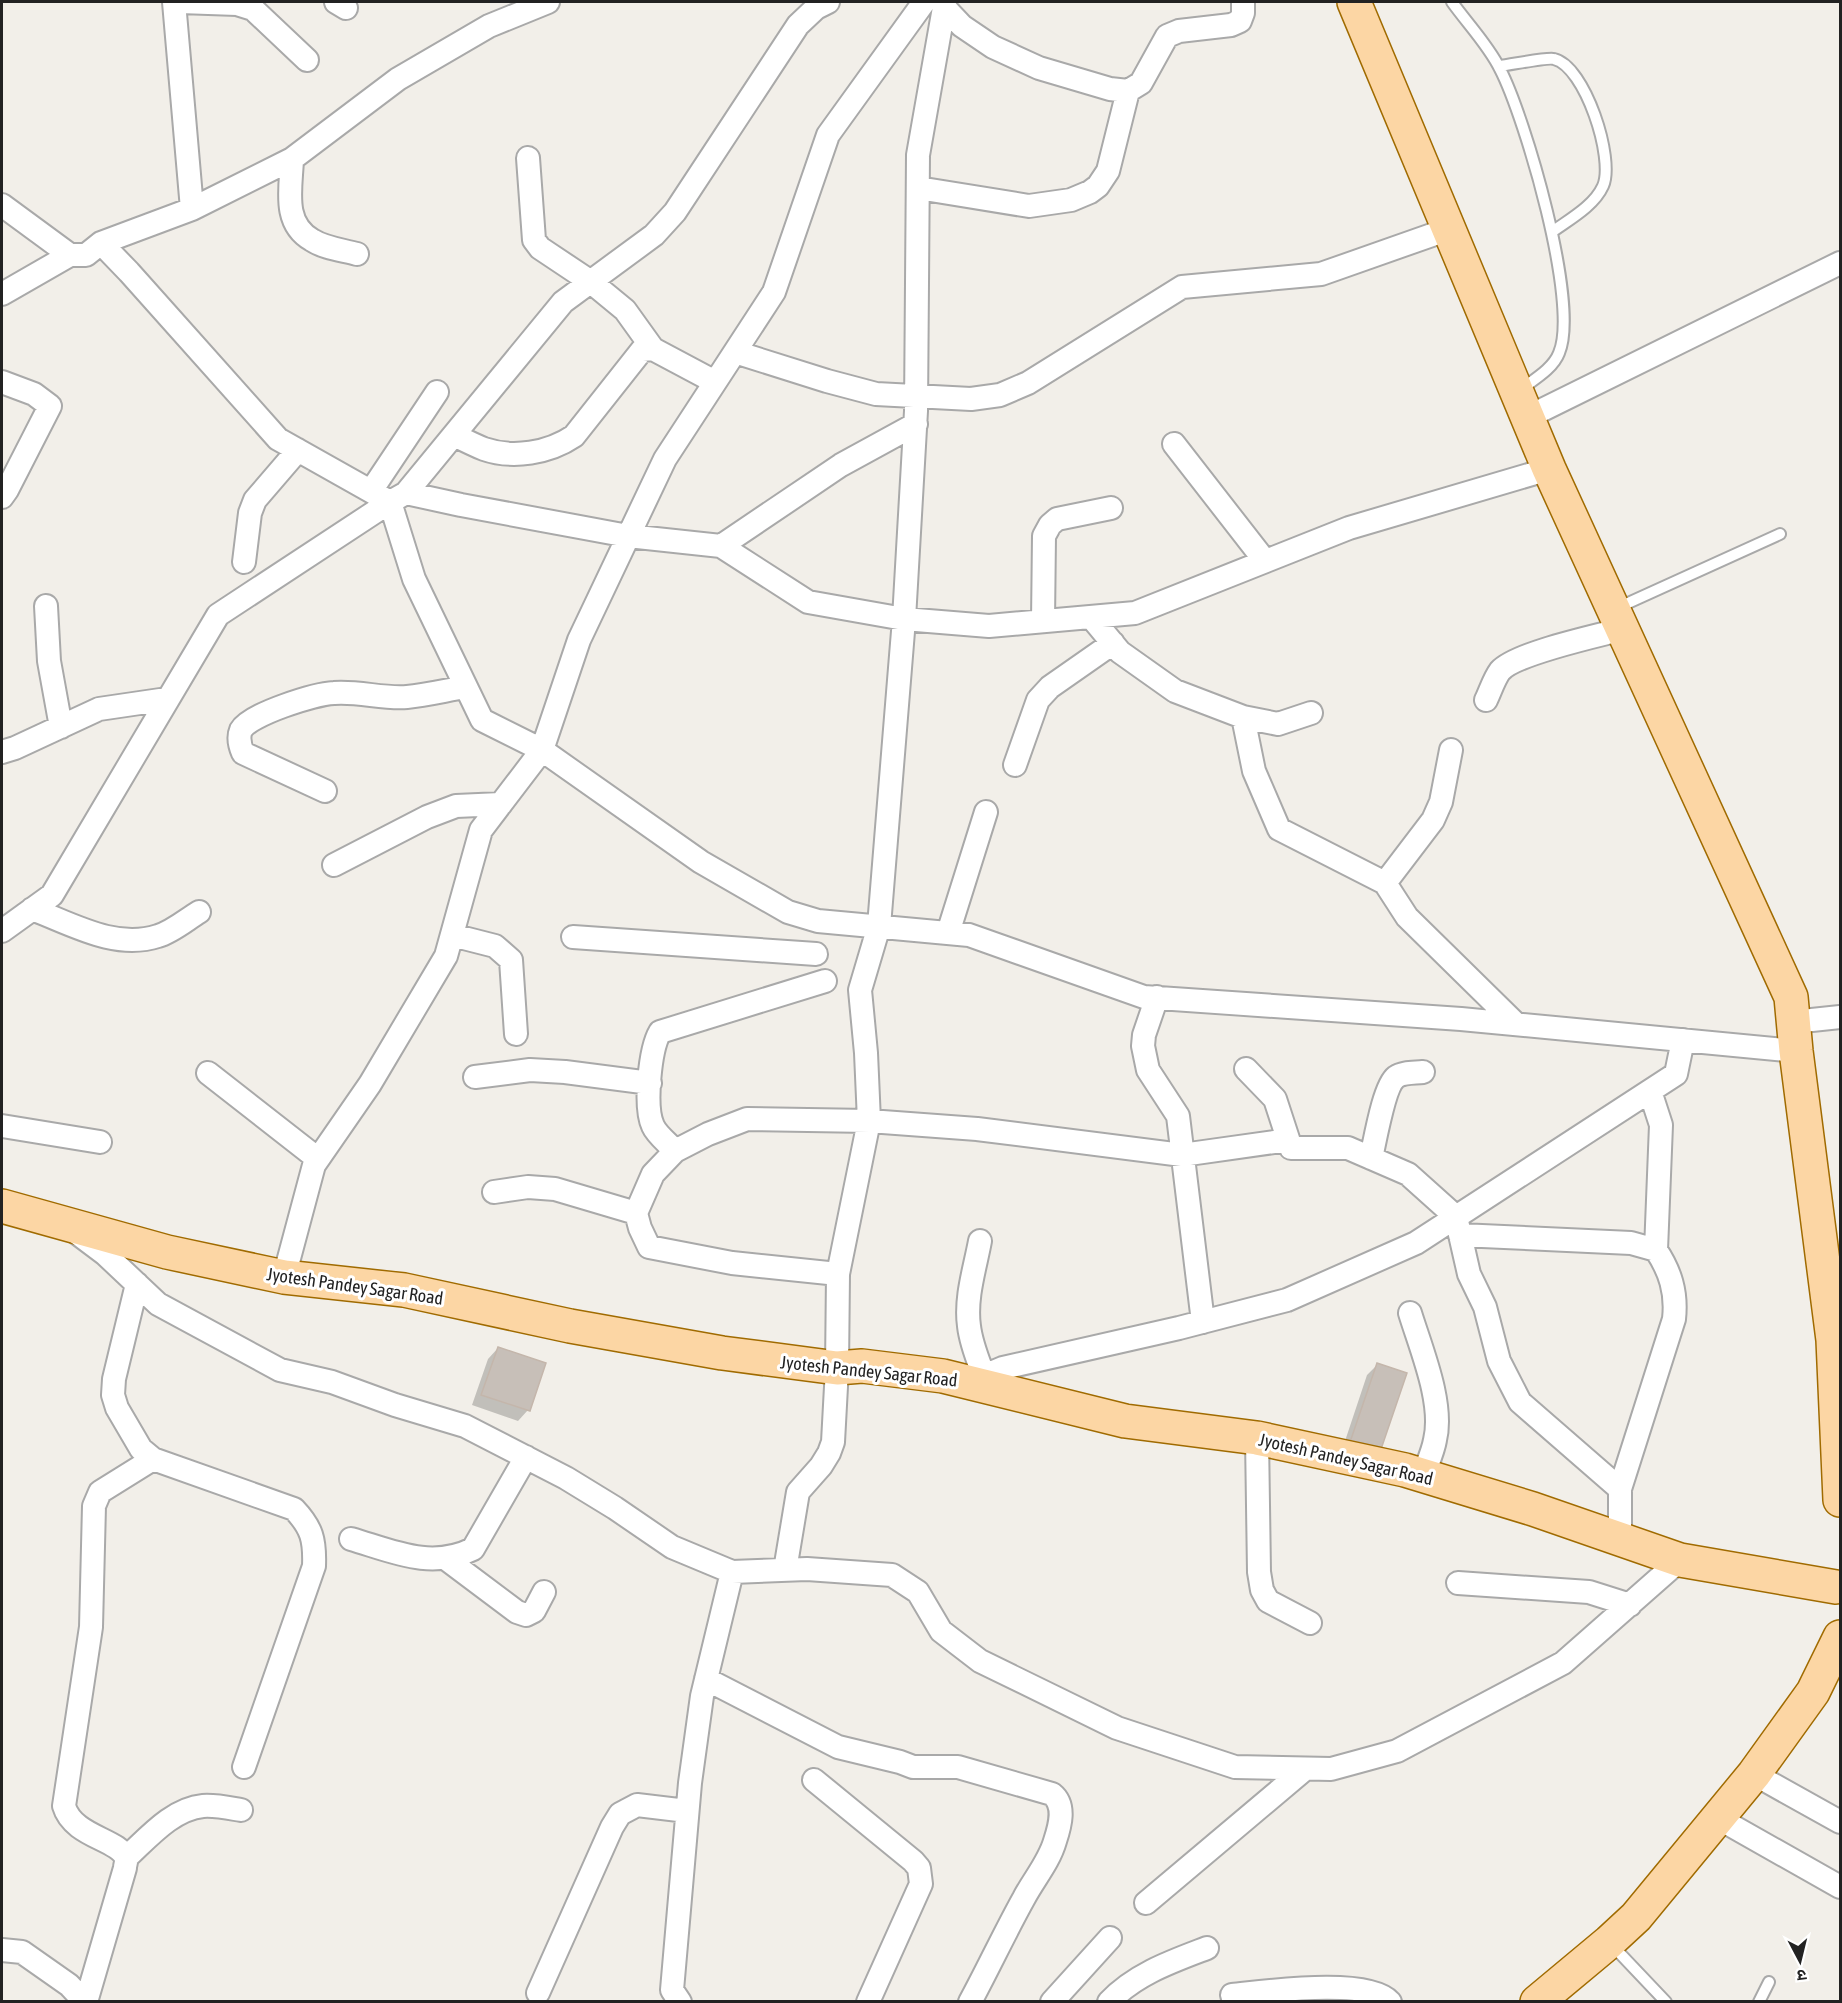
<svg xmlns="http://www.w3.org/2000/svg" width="1842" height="2003" viewBox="0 0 1842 2003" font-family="'Asap Condensed','Noto Sans Devanagari',sans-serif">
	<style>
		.shadow { fill: #0003 }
		.building { fill: #c7bfb8; stroke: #c4b6ab; stroke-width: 1.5 }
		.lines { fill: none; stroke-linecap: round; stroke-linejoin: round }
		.service-casing { stroke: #a9a9a9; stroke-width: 14 }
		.minor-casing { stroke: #a9a9a9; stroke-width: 26 }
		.primary-casing { stroke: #a06b00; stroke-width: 36 }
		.service { stroke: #fff; stroke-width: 10 }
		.minor { stroke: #fff; stroke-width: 22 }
		.primary { stroke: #fcd6a4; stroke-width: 33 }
		.labels { text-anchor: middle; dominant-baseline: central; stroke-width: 6; stroke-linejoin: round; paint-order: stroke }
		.street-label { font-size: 18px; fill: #222; stroke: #fff }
	</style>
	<rect width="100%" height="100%" fill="#f2efe9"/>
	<path class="shadow" d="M 498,1348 L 528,1410 L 518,1421 L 472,1405 L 488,1359 Z
		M 1377,1365 L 1405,1374 L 1340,1456 L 1367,1375 Z"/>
	<path class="building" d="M 498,1347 L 546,1363 L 530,1411 L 481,1395 Z
		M 1377,1363 L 1407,1373 L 1379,1455 L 1349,1445 Z"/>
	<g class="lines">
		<defs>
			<path id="service" d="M 1452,2 C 1467,23 1489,46 1500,69 C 1525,117 1580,304 1559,353 C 1553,369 1533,380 1520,390
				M 1499,66 C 1510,65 1547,57 1554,59 C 1585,66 1615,159 1603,186 C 1594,206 1570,219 1552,232
				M 1617,608 L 1780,534
				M 1610,1943 L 1666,2002
				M 1759,2002 L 1769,1982"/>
			<path id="minor" d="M 174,2 L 192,209
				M 180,2 L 237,4 L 253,9 L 307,60
				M 336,2 L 346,8
				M 944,7 L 962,26 L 993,47 L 1039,68 L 1110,89 L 1128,91 L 1141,83 L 1167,36 L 1179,31 L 1231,25 L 1240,21 L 1243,13 L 1243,2
				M 528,158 L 534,240 L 540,248 L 591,282 L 625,310 L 653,349
				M 292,159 C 291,188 282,223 312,240 C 324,248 342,250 357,254
				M 918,188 L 1029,206 L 1071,200 L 1090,192 L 1098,186 L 1108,171 L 1128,91
				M 2,205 L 70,255
				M 101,243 L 129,272 L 278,439 L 390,502 L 414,579 L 482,720 L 542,750 L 701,862 L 788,912 L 818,921 L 969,935 L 1144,997 L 1461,1019 L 1796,1051
				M 2,294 L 70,255 L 86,255 L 101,243 L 192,209 L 292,159 L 398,79 L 489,26 L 548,2
				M 735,352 L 827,381 L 876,394 L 971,399 L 1000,395 L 1028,383 L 1182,287 L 1321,274 L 1449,229
				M 2,382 L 34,394 L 50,406 L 7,490 L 2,497
				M 1528,417 L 1840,263
				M 454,435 C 464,440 474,445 484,449 C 513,459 549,453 574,436 L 642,350 L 653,349 L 715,382
				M 1174,444 L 1265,561
				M 371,491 L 437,392
				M 406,493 L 563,302 L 654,235 L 675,212 L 798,25 L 816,8 L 828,2
				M 721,546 L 841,465 L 916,424
				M 244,562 L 250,513 L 255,500 L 298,450
				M 46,606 L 49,661 L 61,727
				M 1091,617 L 1120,652 L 1175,691 L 1243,717 L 1278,724 L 1311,713
				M 1043,621 L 1044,536 L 1050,525 L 1057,519 L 1111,508
				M 1486,700 C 1490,692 1494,679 1500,671 C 1516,653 1597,636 1623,629
				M 1243,717 L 1254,771 L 1279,829 L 1385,883 L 1407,917 L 1516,1024
				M 2,752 L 15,748 L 99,709 L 167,699
				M 1015,765 L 1038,700 L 1050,687 L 1113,643
				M 325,791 L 243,753 C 240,746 238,737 241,730 C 250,714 315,694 334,693 C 359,691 383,699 407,697 C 427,695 447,690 466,687
				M 334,865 L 427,817 L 456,806 L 501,804
				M 1385,883 L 1433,820 L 1441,802 L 1451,750
				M 32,909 C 72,924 115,950 158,936 C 172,932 186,920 199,912
				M 2,931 L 52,895 L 218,615 L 390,502 L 406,493 L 461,505 L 628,536 L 721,546 L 808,602 L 904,619 L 989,626 L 1135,613 L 1349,528 L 1549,469
				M 948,933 L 986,812
				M 452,935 L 495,946 L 511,960 L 516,1034
				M 573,937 L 816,954
				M 1157,997 L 1144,1035 L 1143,1046 L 1148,1070 L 1178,1116 L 1203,1322
				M 1793,1022 L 1840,1017
				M 1246,1069 L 1275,1099 L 1291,1148 L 1348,1148 L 1408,1174 L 1456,1217 L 1469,1274 L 1485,1307 L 1499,1361 L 1520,1402 L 1620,1489 L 1620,1539
				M 208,1073 L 318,1159
				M 475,1077 L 530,1070 L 565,1072 L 650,1083
				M 1650,1091 L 1661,1125 L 1656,1250
				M 2,1126 L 100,1142
				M 675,1151 C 668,1143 657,1135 653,1126 C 644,1107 650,1049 660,1032 L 825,981
				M 1371,1158 C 1375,1141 1384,1086 1396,1077 C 1403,1072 1414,1073 1423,1072
				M 494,1192 L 528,1187 L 555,1189 L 636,1213
				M 77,1233 L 105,1254 L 158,1304 L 280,1370 L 332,1382 L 395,1405 L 465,1426 L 566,1478 L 615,1508 L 672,1547 L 732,1572 L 807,1569 L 892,1575 L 918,1592 L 941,1631 L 980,1661 L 1117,1728 L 1235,1767 L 1331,1769 L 1397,1751 L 1563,1663 L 1680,1560
				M 1460,1235 L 1631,1243 L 1656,1250 C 1670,1271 1677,1292 1674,1319 L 1620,1489
				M 980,1241 C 975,1268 965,1298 969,1326 C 971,1344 978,1360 984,1376
				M 838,1274 L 732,1263 L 649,1247 L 640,1228 L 636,1213 L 653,1174 L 675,1151 L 708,1134 L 747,1119 L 869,1121 L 977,1129 L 1182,1155 L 1288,1140
				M 284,1277 L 314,1165 L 370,1084 L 446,956 L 481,830 L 542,750 L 579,640 L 665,459 L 774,292 L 828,135 L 924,2
				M 137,1284 L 114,1379 L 113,1395 L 117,1408 L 141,1449 L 153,1459 L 294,1509 C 312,1528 315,1540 314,1566 L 244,1767
				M 1410,1313 C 1421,1349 1444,1403 1435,1440 C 1433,1452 1427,1464 1423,1476
				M 970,1382 L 1003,1368 L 1179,1328 L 1287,1300 L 1416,1243 L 1676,1074 L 1683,1040
				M 1257,1438 L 1259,1572 L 1262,1590 L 1268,1601 L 1310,1623
				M 351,1539 C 392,1551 431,1570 473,1549 L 526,1457
				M 445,1558 L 517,1612 L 526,1615 L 534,1611 L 544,1592
				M 785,1570 L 798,1492 L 821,1466 L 829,1453 L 833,1442 L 837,1368 L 838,1274 L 869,1121 L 866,1053 L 860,990 L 879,926 L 904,619 L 916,411 L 918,155 L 945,2
				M 1458,1583 L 1589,1592 L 1630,1605
				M 706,1679 L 838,1747 L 900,1762 L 913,1767 L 958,1767 L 1052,1794 C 1066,1805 1060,1826 1055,1841 C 1049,1862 1034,1879 1024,1898 C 1005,1932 989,1967 970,2002
				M 1754,1774 L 1840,1822
				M 814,1780 L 913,1861 L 919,1868 L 921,1884 L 868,2002
				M 1718,1818 L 1840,1887
				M 126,1858 C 148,1838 172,1809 203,1806 C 215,1805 229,1808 241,1810
				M 1146,1903 L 1305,1769
				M 2,1950 L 22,1952 L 69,1985 L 85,2002
				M 538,1993 L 612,1827 L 620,1814 L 637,1805 L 687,1811
				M 1232,1995 C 1264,1992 1368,1977 1390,2002
				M 86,2002 L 125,1868 C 125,1864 127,1861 126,1858 C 119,1839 73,1837 64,1806 L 91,1627 L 94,1506 L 100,1492 L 153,1459
				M 680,2002 L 672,1990 L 690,1783 L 702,1696 L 732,1572
				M 1052,2002 L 1110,1938
				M 1109,2002 C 1135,1974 1173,1961 1207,1948"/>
			<path id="primary" d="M 1354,2 L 1549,469 L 1791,997 L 1796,1051 L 1833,1340 L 1840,1500
				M 2,1206 L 167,1252 L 284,1277 L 404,1290 L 570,1326 L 722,1353 L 837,1368 L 862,1366 L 943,1376 L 1125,1421 L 1257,1438 L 1405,1470 L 1533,1509 L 1680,1560 L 1836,1587
				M 1537,2002 L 1609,1942 L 1636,1917 L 1754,1774 L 1813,1692 L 1840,1637"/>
		</defs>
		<use href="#service" class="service-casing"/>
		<use href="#minor" class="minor-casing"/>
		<use href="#primary" class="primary-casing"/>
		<use href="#service" class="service"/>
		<use href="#minor" class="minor"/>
		<use href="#primary" class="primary"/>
	</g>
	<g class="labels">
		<g class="street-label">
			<text transform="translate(355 1286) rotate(8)">Jyotesh Pandey Sagar Road</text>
			<text transform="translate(869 1371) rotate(6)">Jyotesh Pandey Sagar Road</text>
			<text transform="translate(1346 1459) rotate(13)">Jyotesh Pandey Sagar Road</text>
		</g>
	</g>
	<rect width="1842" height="2003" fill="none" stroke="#222222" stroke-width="6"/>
	<g transform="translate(1800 1961) rotate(173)" stroke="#ffffff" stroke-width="4.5" paint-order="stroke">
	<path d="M0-4.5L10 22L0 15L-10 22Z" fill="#222222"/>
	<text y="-9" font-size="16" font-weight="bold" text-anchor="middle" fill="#222222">उ</text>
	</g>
</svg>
